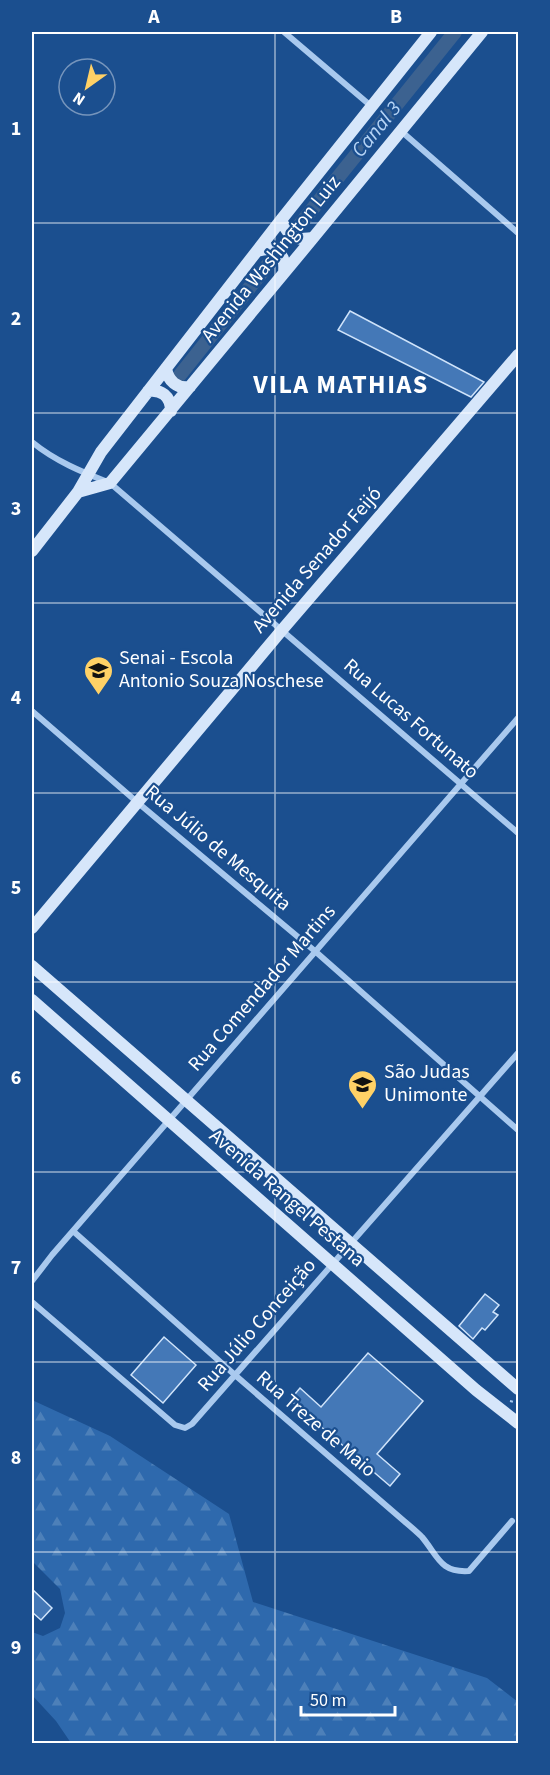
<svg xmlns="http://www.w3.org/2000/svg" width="550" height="1775" viewBox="0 0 550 1775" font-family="'Source Sans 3',sans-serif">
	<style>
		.forest { fill: url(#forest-firs) }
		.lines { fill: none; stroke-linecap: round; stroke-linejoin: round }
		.canal { stroke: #3c6290; stroke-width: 14 }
		.building { fill: #4478b7; stroke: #cfe3fa; stroke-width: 1.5 }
		.path { stroke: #a9c9ee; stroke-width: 2; stroke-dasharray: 3 4.5; stroke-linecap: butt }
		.minor { stroke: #a9c9ee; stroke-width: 6 }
		.secondary { stroke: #d6e6fa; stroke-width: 12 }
		.grid { fill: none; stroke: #fff; stroke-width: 1.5; stroke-opacity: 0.55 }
		.labels { text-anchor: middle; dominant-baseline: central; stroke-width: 4.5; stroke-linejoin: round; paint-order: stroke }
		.street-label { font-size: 20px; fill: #fff; stroke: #1b4f8f }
		.poi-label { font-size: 20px; fill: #fff; stroke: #1b4f8f; text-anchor: start }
		.water-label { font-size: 21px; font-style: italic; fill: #b5d3f5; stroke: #1b4f8f }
		.district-label { font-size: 26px; font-weight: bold; letter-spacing: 1.5px; fill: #fff; stroke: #1b4f8f }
		.neatline { fill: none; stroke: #fff; stroke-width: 2 }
		.grid-label { font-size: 20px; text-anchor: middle; font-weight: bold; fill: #fff }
	</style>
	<defs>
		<pattern id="forest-firs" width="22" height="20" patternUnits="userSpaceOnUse" patternTransform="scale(1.5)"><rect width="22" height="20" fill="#2e69ad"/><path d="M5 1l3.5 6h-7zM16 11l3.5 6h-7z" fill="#4d80b9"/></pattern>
	</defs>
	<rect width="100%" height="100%" fill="#1b4f8f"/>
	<path class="forest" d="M 32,1400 L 110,1436 L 229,1514 L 253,1602 L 487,1678 L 518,1702 L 518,1743 L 71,1743 L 56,1721 L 32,1695 L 32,1632 L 43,1636 L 60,1628 L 65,1613 L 60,1589 L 32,1561 Z"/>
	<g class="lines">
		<path class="canal" d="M 298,227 L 455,32
			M 180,375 L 270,262"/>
	</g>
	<path class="building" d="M 350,311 L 484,382 L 471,397 L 338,330 Z
		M 485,1294 L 499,1305 L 493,1312 L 498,1315 L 485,1330 L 482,1328 L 473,1339 L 459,1326 Z
		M 164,1337 L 196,1365 L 163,1403 L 131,1375 Z
		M 368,1353 L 423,1401 L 377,1454 L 400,1474 L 390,1486 L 290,1400 L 300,1388 L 321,1407 Z
		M 32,1589 L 52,1608 L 41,1620 L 32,1612 Z"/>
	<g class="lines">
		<path class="path" d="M 510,1401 L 518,1403"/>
		<path class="minor" d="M 284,32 L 371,106
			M 401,131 L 518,233
			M 32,442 C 55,461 82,472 110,483 L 518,833
			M 32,711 L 137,802 L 316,952 L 518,1130
			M 73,1231 L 235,1375 L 404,1521 C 410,1526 416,1531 422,1537 C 438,1556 440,1573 469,1571 L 512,1521
			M 32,1281 L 52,1255 L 518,718
			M 32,1302 L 175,1425 L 185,1428 L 192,1424 L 518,1053"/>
		<path class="secondary" d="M 281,220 C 289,237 295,241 313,238
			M 257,251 C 277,245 286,253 284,273
			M 166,368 C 168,381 177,389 190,387
			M 148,391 C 161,389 171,396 171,411
			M 78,492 L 110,483 L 313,238 L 482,32
			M 32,551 L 78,492 L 101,452 L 281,220 L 431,32
			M 32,928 L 282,630 L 518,355
			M 32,966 L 518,1389
			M 32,1000 L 476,1390 L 518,1423"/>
	</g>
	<path class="grid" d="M 275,32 L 275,1744M 32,223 L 518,223M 32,413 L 518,413M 32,603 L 518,603M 32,793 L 518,793M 32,982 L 518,982M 32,1172 L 518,1172M 32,1362 L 518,1362M 32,1552 L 518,1552"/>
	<defs>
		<symbol id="university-pin" viewBox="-11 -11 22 30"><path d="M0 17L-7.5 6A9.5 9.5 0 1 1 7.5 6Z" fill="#ffd166" stroke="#1b4f8f"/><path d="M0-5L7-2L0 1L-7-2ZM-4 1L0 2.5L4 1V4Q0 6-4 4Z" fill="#111"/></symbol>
	</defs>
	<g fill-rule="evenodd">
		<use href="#university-pin" x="82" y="654" width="33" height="45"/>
		<use href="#university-pin" x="346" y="1068" width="33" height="45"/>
	</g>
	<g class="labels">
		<g class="street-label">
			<text transform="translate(271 259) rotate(-51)">Avenida Washington Luiz</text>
			<text transform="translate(317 560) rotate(-49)">Avenida Senador Feijó</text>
			<text transform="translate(411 719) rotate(41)">Rua Lucas Fortunato</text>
			<text transform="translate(218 848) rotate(40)">Rua Júlio de Mesquita</text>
			<text transform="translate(262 988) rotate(-49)">Rua Comendador Martins</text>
			<text transform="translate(287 1198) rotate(41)">Avenida Rangel Pestana</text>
			<text transform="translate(257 1325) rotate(-49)">Rua Júlio Conceição</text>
			<text transform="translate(316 1424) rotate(41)">Rua Treze de Maio</text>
		</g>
		<g class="poi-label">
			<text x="119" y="658">Senai - Escola<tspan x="119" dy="23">Antonio Souza Noschese</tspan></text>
			<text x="384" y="1072">São Judas<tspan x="384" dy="23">Unimonte</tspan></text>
		</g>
		<g class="water-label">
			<text transform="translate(376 129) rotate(-51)">Canal 3</text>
		</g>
		<g class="district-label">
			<text x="341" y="384">VILA MATHIAS</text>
		</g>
	</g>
	<rect width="550" height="1775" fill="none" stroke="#1b4f8f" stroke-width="66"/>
	<g transform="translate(87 87) rotate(214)"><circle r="28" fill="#1b4f8f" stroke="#7695bc" stroke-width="1.5"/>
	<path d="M0-4.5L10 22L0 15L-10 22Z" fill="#ffd166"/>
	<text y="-9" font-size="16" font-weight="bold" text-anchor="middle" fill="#ffffff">N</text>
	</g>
	<path d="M301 1706v9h94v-9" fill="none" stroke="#ffffff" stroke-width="3"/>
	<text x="310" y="1706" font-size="18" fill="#ffffff" stroke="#1b4f8f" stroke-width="4.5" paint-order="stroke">50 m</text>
	<rect x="33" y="33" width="484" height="1709" class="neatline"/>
	<g class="grid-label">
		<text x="154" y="23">A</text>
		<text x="396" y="23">B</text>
		<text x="16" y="135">1</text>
		<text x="16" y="325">2</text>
		<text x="16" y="515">3</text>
		<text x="16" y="704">4</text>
		<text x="16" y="894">5</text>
		<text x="16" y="1084">6</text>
		<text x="16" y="1274">7</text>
		<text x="16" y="1464">8</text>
		<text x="16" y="1654">9</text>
	</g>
</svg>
